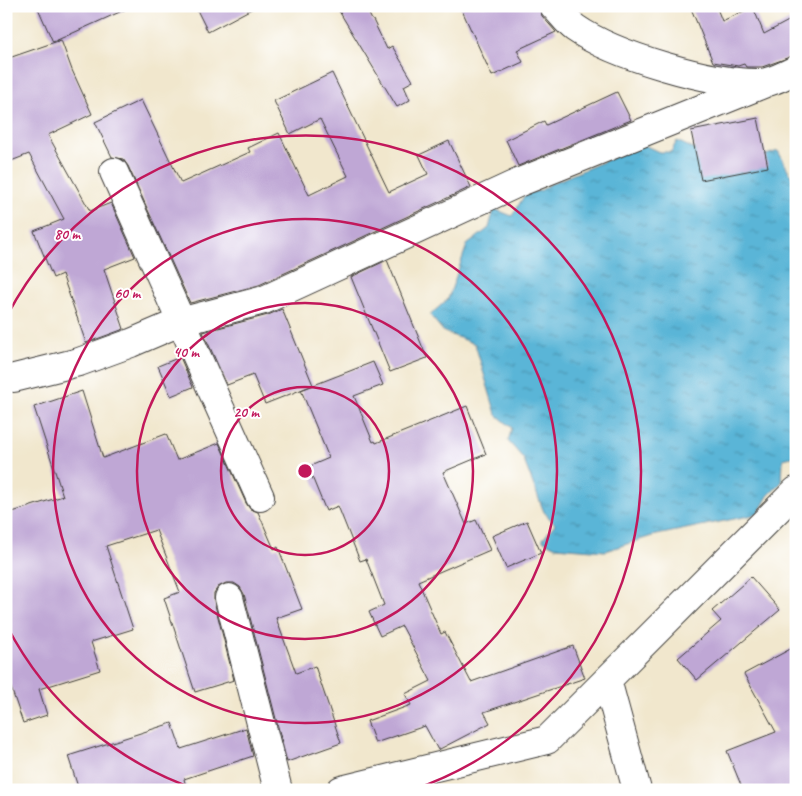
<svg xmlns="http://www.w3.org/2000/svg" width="802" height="796" viewBox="0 0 802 796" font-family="Caveat,sans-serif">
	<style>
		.water { fill: url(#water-ripples); stroke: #3b687a }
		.building { fill: #bfa7d5 }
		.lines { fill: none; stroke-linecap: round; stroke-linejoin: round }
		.street-casing { stroke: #3c3a37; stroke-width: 30 }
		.street { stroke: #fff; stroke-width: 28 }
		.ring { fill: none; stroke: #c2185b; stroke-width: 2.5 }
		.centre { fill: #c2185b; stroke: #fff; stroke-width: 2.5 }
		.ring-label { font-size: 15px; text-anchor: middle; font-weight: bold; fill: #c2185b; stroke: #fff; stroke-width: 4; stroke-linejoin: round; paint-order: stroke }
	</style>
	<defs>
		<pattern id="water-ripples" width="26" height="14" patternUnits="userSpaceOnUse" patternTransform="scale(1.25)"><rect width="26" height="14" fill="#5ab5d7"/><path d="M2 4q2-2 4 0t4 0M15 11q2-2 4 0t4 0" fill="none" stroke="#4a92ae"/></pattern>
	</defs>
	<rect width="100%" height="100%" fill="#fff"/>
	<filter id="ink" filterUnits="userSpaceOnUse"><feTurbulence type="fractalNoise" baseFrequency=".02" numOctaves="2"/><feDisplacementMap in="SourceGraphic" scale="10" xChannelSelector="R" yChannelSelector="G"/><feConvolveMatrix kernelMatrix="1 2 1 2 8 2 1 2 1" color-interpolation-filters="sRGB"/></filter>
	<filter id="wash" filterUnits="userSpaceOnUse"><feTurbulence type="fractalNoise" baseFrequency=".0096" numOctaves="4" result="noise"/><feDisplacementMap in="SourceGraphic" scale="20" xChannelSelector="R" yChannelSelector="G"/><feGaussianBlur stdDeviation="1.12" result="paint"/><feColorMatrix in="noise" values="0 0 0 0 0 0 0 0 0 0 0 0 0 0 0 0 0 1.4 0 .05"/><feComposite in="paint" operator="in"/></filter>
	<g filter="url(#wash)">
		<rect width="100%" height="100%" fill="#f1e7cd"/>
		<path class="water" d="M 677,141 L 694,149 L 710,174 L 778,151 L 796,185 L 796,456 L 783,459 L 782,482 L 768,496 L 758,514 L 652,536 L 605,551 L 556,547 L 542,540 L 555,524 L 544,512 L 523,458 L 508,441 L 512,428 L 496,414 L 475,344 L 444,332 L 430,315 L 448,299 L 467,245 L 489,228 L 494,209 L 512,216 L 526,193 L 540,191 L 552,183 L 644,145 L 659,152 L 671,152 Z"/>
		<g id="blocks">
			<path class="building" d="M 37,6 L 133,6 L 53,42 Z
				M 195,6 L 257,6 L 208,32 Z
				M 336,6 L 365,6 L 372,20 L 373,20 L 387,49 L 392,46 L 413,81 L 404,86 L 410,100 L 397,107 Z
				M 460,6 L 539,6 L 542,16 L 556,32 L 517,50 L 523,62 L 492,76 Z
				M 690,6 L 716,6 L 722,21 L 753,7 L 764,34 L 796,17 L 796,55 L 762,67 L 746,67 L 744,64 L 738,66 L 713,62 Z
				M 61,40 L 72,70 L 92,114 L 48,135 L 90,211 L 111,203 L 135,257 L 104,269 L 124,329 L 86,343 L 62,274 L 53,278 L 34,231 L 64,219 L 29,154 L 6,163 L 6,59 Z
				M 332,73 L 389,192 L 428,174 L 419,155 L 449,141 L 471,187 L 259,285 L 190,303 L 128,166 L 123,159 L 112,157 L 95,122 L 141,100 L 181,183 L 250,152 L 248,148 L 279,133 L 309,195 L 348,176 L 320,119 L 290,134 L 274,101 Z
				M 617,92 L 631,120 L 518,166 L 506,140 L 544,121 L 546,125 Z
				M 758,118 L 768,167 L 701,180 L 691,131 Z
				M 387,260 L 427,358 L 390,372 L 351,277 Z
				M 282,309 L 313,385 L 265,404 L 253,375 L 227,385 L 203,332 L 268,315 Z
				M 180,357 L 193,387 L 171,396 L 158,366 Z
				M 373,362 L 383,385 L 354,396 L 373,442 L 375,441 L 376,443 L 467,406 L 486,454 L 443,472 L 466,524 L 476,520 L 490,550 L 418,581 L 441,634 L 445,632 L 471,682 L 573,646 L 585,678 L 484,712 L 490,723 L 438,750 L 425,726 L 375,743 L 367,721 L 411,705 L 405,694 L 431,681 L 402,626 L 380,636 L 369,612 L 384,605 L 366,559 L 360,561 L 338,506 L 326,511 L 308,467 L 329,458 L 301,390 Z
				M 82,391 L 103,458 L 166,434 L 177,460 L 219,443 L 246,503 L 250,509 L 258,512 L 274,549 L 278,547 L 302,609 L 276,618 L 296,673 L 315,666 L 341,743 L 287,762 L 244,594 L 240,587 L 234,583 L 226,583 L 218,587 L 214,593 L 214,601 L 234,680 L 195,692 L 164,598 L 180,592 L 156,530 L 106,546 L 133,629 L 91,642 L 100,670 L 39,689 L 47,715 L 23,723 L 6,673 L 6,514 L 63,496 L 34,407 Z
				M 527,521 L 541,553 L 506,568 L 492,536 Z
				M 751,577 L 780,610 L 697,680 L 678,658 L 721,621 L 712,611 Z
				M 796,646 L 796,790 L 743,790 L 727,751 L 776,732 L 744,674 Z
				M 172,723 L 181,749 L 246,728 L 253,756 L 184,779 L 187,790 L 79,790 L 68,756 Z"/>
		</g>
	</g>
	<g filter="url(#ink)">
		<use href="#blocks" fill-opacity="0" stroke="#3c3a37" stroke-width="1"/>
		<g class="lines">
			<defs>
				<path id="street" d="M 554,6 C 561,13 567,22 575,28 C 615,56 712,84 760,83 C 771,83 786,74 796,70
					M 114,172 L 260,497
					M 14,378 L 79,362 L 131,343 L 180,322 L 264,300 L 520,182 L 763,84
					M 229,598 L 278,790
					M 607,680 L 637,790
					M 341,790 L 547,740 L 796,491"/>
			</defs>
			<use href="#street" class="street-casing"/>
			<use href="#street" class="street"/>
		</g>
	</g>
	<g class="ring">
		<circle cx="305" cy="471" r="84"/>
		<circle cx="305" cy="471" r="168"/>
		<circle cx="305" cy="471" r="252"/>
		<path d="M198 790A336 336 0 0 1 7 626M7 316A336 336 0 1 1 412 790"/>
	</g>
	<circle cx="305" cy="471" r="8" class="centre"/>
	<g class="ring-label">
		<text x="67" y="239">80 m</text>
		<text x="127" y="298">60 m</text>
		<text x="186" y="357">40 m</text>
		<text x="246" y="417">20 m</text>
	</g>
	<rect width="802" height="796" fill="none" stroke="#fff" stroke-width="25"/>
</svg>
